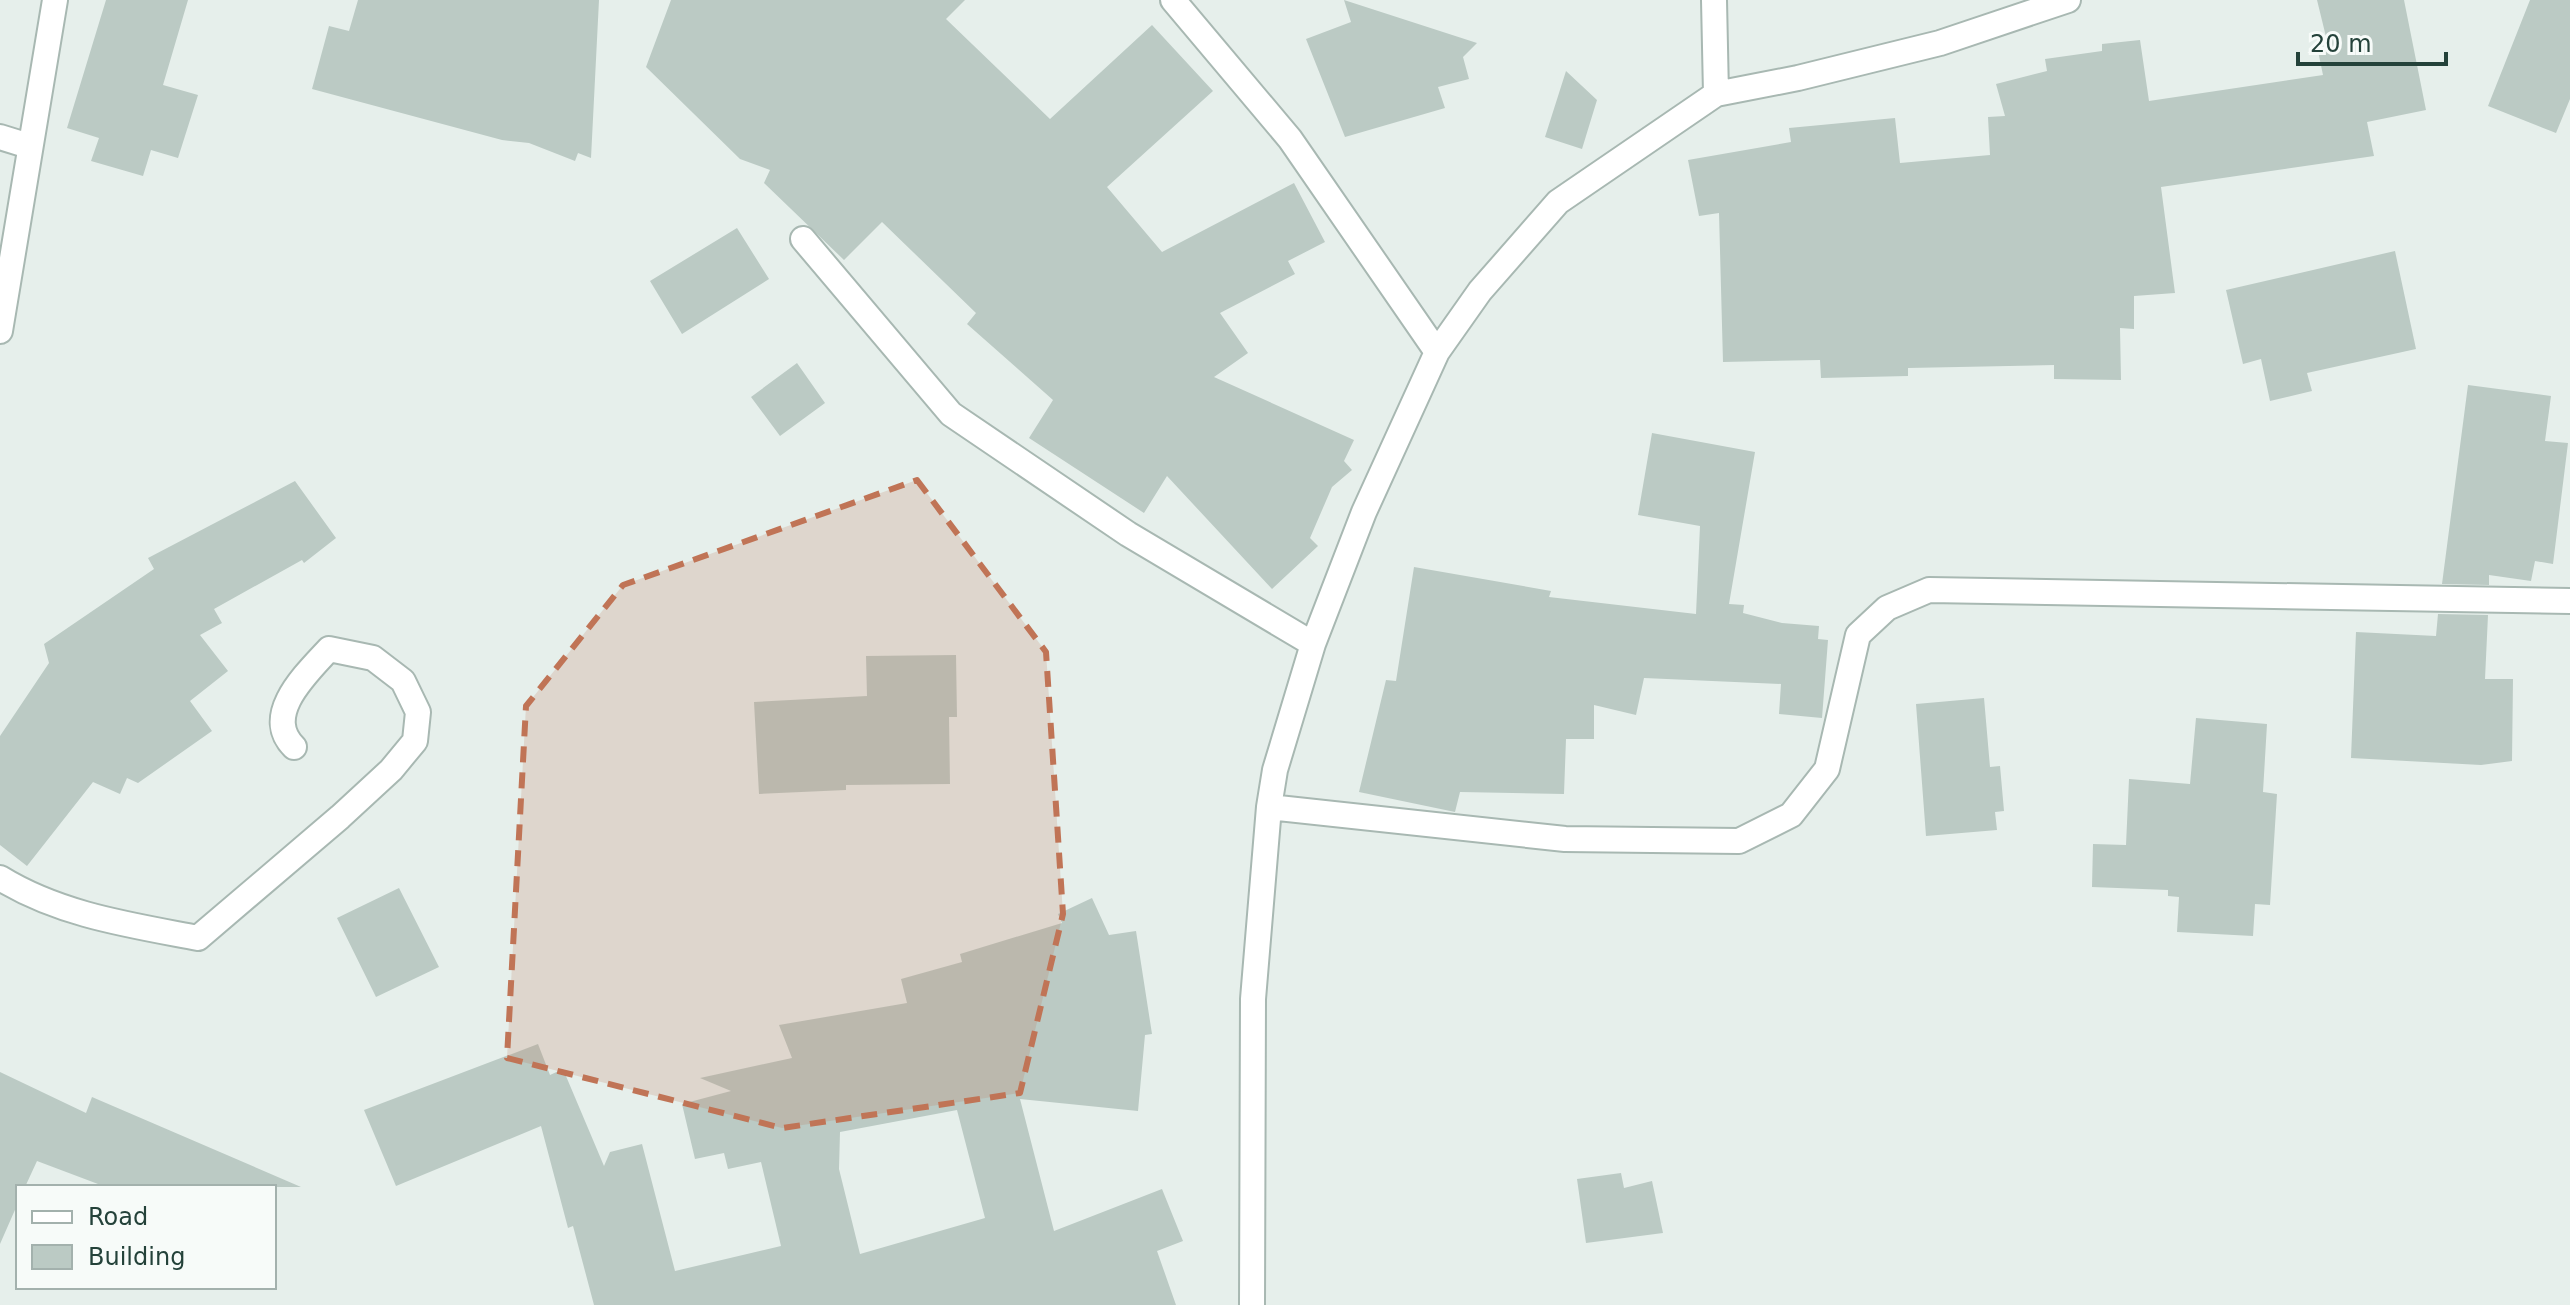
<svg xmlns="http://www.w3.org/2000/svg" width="2570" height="1305" viewBox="0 0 2570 1305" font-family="'DejaVu Sans',sans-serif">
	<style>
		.building { fill: #bbcac4; fill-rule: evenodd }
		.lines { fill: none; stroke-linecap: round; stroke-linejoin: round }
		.minor-casing { stroke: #a8b8b2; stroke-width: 28 }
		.minor { stroke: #fff; stroke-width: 24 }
		.marked { fill: #c07456; fill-opacity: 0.2; stroke: #c07456; stroke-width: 6; stroke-dasharray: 16 10; stroke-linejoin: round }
	</style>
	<rect width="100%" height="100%" fill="#e6efeb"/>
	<path class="building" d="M 106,0 L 188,0 L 163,85 L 198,95 L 178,158 L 151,150 L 143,176 L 91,161 L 99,138 L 67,128 Z
		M 358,0 L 599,0 L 591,158 L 578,153 L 575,161 L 529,143 L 502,140 L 312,89 L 329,26 L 349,31 Z
		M 671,0 L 965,0 L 946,19 L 1050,119 L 1152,25 L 1213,91 L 1107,187 L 1162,252 L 1294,183 L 1325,242 L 1288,261 L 1295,274 L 1220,313 L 1248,353 L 1214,377 L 1354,440 L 1344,461 L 1352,470 L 1332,487 L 1310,538 L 1318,546 L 1272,589 L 1167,476 L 1144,513 L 1029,438 L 1053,400 L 967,324 L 976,313 L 882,222 L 844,260 L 764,183 L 770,170 L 740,159 L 646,67 Z
		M 1344,0 L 1477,43 L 1463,57 L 1469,79 L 1438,87 L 1445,108 L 1345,137 L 1306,39 L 1351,22 Z
		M 2317,0 L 2404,0 L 2426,110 L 2367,122 L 2374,156 L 2161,187 L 2175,293 L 2134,296 L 2134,329 L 2120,328 L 2121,380 L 2054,379 L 2054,365 L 1908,368 L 1908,376 L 1821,378 L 1820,360 L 1723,362 L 1719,213 L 1699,216 L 1688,160 L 1791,142 L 1789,128 L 1895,118 L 1900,163 L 1990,155 L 1988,117 L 2005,116 L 1996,84 L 2047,71 L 2045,59 L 2102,51 L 2102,44 L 2140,40 L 2149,101 L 2323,75 L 2318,51 L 2329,49 Z
		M 2530,0 L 2570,0 L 2570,99 L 2556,133 L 2488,106 Z
		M 1566,71 L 1597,100 L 1582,149 L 1545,137 Z
		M 737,228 L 769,279 L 682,334 L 650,281 Z
		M 2395,251 L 2416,349 L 2307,373 L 2312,391 L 2270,401 L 2261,359 L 2243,364 L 2226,290 Z
		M 797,363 L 825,403 L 780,436 L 751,397 Z
		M 2468,385 L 2551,396 L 2545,441 L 2568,443 L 2553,564 L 2535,561 L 2531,581 L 2489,575 L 2489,585 L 2442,584 Z
		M 1652,433 L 1755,452 L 1729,604 L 1744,605 L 1743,613 L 1782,623 L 1819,626 L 1818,639 L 1828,640 L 1822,718 L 1779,714 L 1781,684 L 1644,678 L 1636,715 L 1594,705 L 1594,739 L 1566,739 L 1564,794 L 1460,792 L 1455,812 L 1359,792 L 1386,680 L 1396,681 L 1414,567 L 1551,591 L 1549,597 L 1696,614 L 1700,526 L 1638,515 Z
		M 295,481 L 336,538 L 304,563 L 302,560 L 214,609 L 222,623 L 200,635 L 228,671 L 190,701 L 212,731 L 138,783 L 127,778 L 120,794 L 93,782 L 27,866 L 0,845 L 0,736 L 49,663 L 44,644 L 154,569 L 148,558 Z
		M 2438,614 L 2488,615 L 2485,679 L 2513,679 L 2512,761 L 2481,765 L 2351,758 L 2356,632 L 2436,636 Z
		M 956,655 L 957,717 L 949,717 L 950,784 L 846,785 L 846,790 L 759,794 L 754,702 L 867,696 L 866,656 Z
		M 1984,698 L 1990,767 L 2000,766 L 2004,811 L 1995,812 L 1997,830 L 1926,836 L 1916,704 Z
		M 2196,718 L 2267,724 L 2263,792 L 2277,794 L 2270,905 L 2255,904 L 2253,936 L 2177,932 L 2179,897 L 2168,896 L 2168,890 L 2092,887 L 2093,844 L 2126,845 L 2129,779 L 2190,784 Z
		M 399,888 L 439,967 L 376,997 L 337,918 Z
		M 1092,898 L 1109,935 L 1136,931 L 1152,1034 L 1145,1035 L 1138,1111 L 1020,1099 L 1054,1231 L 1162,1189 L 1183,1241 L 1157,1251 L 1176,1305 L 594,1305 L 573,1226 L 568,1228 L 541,1126 L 396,1186 L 364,1110 L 538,1044 L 550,1075 L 563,1069 L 604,1166 L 610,1152 L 642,1144 L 675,1271 L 781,1246 L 761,1162 L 728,1169 L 724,1153 L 695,1159 L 682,1104 L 731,1091 L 700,1078 L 792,1058 L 779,1025 L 907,1003 L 901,979 L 962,962 L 960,954 L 1062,923 L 1058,914 ZM 957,1110 L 985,1218 L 860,1254 L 839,1169 L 840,1132 Z
		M 0,1072 L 86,1113 L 92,1097 L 301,1187 L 106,1187 L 37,1161 L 25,1187 L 18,1187 L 18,1203 L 0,1244 Z
		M 1621,1173 L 1624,1188 L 1652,1181 L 1663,1233 L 1586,1243 L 1577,1179 Z"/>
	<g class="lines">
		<defs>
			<path id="minor" d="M 1173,0 L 1290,139 L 1437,352
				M 1714,0 L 1716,94
				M 0,137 L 29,146
				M 803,239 L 951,414 L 1128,534 L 1313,644
				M 0,331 L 55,0
				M 1269,807 L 1565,839 L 1739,841 L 1791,815 L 1827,769 L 1858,635 L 1887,608 L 1929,590 L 2570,601
				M 0,878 C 60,915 130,925 198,938 L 340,817 L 391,770 L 415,741 L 418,712 L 403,681 L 373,658 L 329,649 C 306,674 262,715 294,747
				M 1252,1305 L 1253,999 L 1269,807 L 1275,770 L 1313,644 L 1364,512 L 1437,352 L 1480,291 L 1558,202 L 1716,94 L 1798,78 L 1940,43 L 2068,0"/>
		</defs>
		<use href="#minor" class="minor-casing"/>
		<use href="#minor" class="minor"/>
	</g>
	<path class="marked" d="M 917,480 L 1046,652 L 1063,914 L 1020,1093 L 782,1128 L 507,1058 L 526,706 L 623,585 Z"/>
	<rect x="16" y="1185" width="260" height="104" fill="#f7fbf9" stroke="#a3b1ad" stroke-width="2"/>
	<rect x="32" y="1211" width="40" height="12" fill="#ffffff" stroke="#a3b1ad" stroke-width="2"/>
	<text x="88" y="1225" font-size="24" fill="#24423a">Road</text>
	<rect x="32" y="1245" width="40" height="24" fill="#bbcac4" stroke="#a3b1ad" stroke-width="2"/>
	<text x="88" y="1265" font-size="24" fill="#24423a">Building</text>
	<path d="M2298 52v12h148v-12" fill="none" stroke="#24423a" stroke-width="4"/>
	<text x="2310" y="52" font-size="24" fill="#24423a" stroke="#f7fbf9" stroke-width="6" paint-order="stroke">20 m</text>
</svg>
